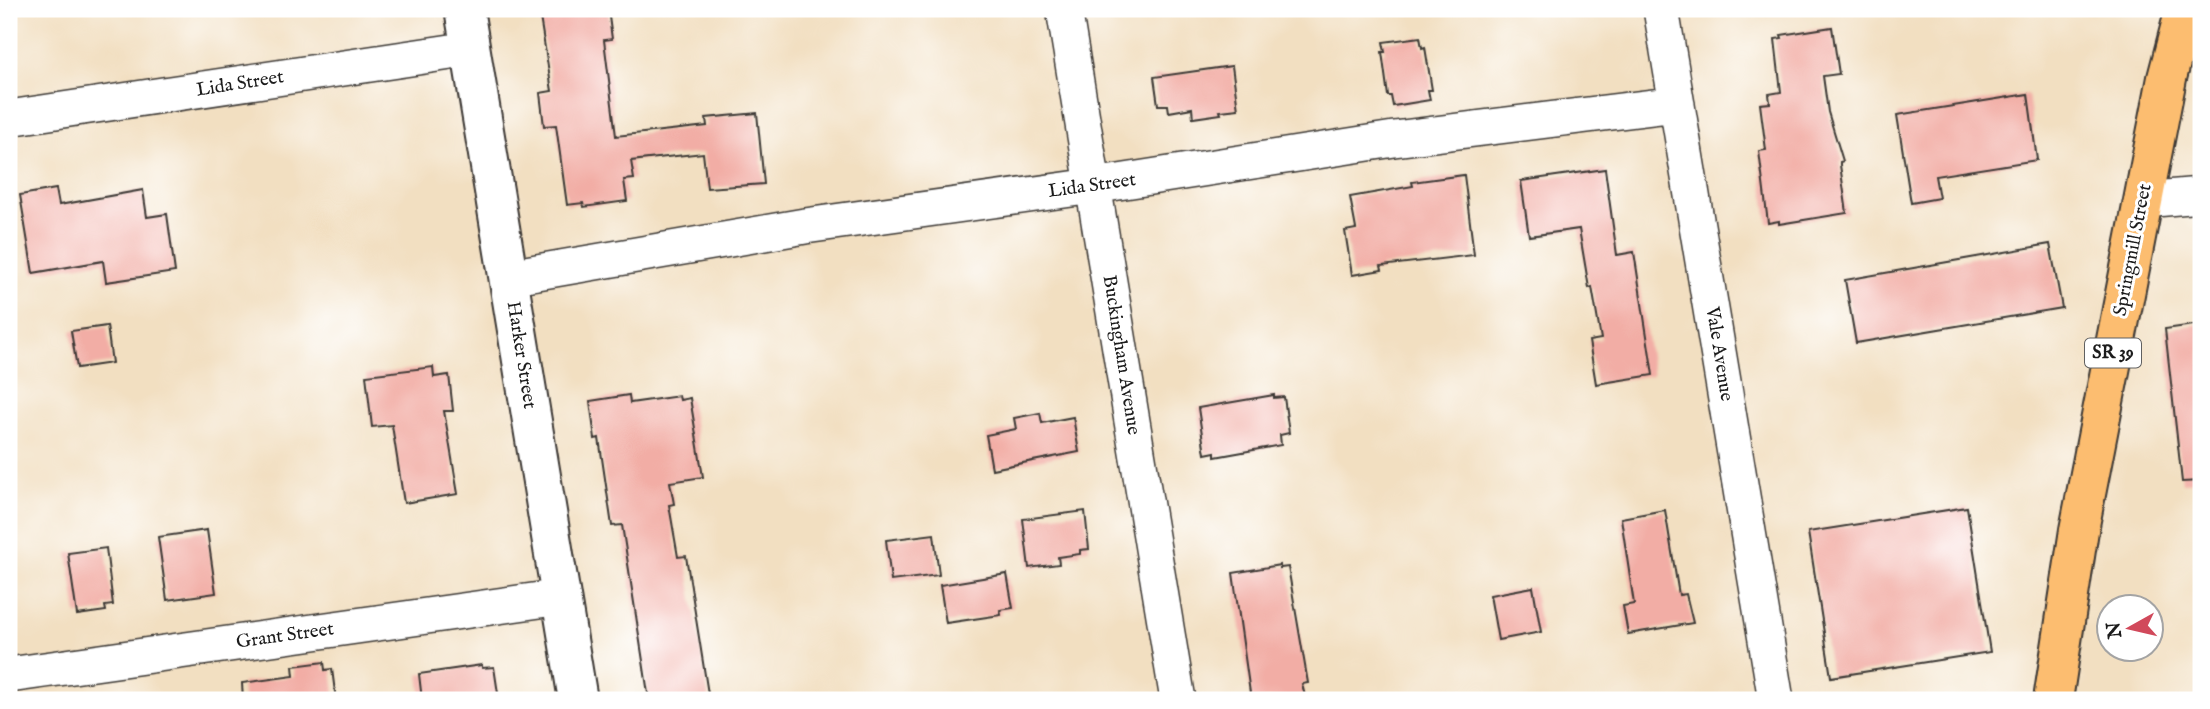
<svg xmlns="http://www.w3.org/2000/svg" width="2210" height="709" viewBox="0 0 2210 709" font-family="'IM FELL English',serif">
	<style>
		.building { fill: #f2ada5 }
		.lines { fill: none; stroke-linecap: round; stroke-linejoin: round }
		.minor-casing { stroke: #3c3935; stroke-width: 38 }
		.tertiary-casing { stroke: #3c3935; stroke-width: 42 }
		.primary-casing { stroke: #3c3935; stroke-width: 42 }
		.minor { stroke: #fff; stroke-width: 35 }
		.tertiary { stroke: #fff; stroke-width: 38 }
		.primary { stroke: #fcbd6f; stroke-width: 38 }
		.labels { text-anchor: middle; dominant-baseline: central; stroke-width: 6; stroke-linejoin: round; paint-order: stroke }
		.shield { fill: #fff; stroke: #606060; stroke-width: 2 }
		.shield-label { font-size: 18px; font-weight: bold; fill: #1c1c1c }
		.street-label { font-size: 19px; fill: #1c1c1c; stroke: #fff }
	</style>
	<rect width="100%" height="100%" fill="#fff"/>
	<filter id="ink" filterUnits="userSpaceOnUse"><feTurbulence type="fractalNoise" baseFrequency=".0143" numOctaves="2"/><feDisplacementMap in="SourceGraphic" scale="14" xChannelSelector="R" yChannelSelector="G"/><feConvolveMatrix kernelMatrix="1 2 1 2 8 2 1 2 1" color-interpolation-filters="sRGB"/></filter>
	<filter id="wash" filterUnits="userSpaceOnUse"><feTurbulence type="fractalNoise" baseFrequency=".00686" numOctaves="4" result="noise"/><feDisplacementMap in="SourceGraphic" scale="28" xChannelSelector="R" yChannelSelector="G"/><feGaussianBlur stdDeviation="1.57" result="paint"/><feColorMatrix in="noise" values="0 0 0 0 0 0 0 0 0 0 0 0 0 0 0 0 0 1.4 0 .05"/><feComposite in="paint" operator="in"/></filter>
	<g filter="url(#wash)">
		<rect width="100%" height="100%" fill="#f2dfc1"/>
		<g id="blocks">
			<path class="building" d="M 554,9 L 608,9 L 612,39 L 604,40 L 616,136 L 707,126 L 706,118 L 757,113 L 764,184 L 707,188 L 703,153 L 631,161 L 634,179 L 624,180 L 627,201 L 584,207 L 583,203 L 567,205 L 556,125 L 544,126 L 540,93 L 552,91 L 539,11 Z
				M 1832,27 L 1839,74 L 1823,76 L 1828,112 L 1843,161 L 1840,162 L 1840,165 L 1847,213 L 1779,224 L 1779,221 L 1768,223 L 1759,151 L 1766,150 L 1760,104 L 1770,103 L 1769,94 L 1781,92 L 1775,39 L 1782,38 L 1781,35 Z
				M 1420,37 L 1422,48 L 1425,47 L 1432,90 L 1428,90 L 1430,100 L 1393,106 L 1391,96 L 1388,96 L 1382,52 L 1385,52 L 1383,42 Z
				M 1232,66 L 1238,109 L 1220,111 L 1221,114 L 1193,118 L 1192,108 L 1169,112 L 1168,105 L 1158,105 L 1154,77 Z
				M 2028,94 L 2037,160 L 1935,176 L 1939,198 L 1911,203 L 1897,115 Z
				M 1605,169 L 1617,255 L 1634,252 L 1653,375 L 1596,384 L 1589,341 L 1601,339 L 1592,287 L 1589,288 L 1579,229 L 1529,236 L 1521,181 Z
				M 1464,175 L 1474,255 L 1381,266 L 1382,270 L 1352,275 L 1345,231 L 1356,229 L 1350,197 L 1413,186 L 1412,182 Z
				M 56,189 L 59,205 L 143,190 L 147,217 L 167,214 L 175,272 L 106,282 L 103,261 L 33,273 L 20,195 Z
				M 2050,244 L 2062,308 L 1856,343 L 1845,280 Z
				M 2201,324 L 2201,481 L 2182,482 L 2165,329 Z
				M 107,326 L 112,363 L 77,368 L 71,331 Z
				M 433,367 L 434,377 L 449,375 L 453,411 L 444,411 L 458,494 L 404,503 L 392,425 L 372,427 L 366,375 Z
				M 629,395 L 630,403 L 679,396 L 680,400 L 690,398 L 703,477 L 670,482 L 674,504 L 669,505 L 678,557 L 686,556 L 709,700 L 649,700 L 622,525 L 612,526 L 599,438 L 595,439 L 590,401 Z
				M 1274,395 L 1274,398 L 1284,397 L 1289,433 L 1280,435 L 1281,445 L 1215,457 L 1215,452 L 1205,454 L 1198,408 Z
				M 1040,413 L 1042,423 L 1073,417 L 1079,452 L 992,469 L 986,435 L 1016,429 L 1014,418 Z
				M 1967,507 L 1990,652 L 1831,677 L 1808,532 Z
				M 1665,510 L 1679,595 L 1686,594 L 1693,623 L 1628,634 L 1623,606 L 1634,604 L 1621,518 Z
				M 1085,511 L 1089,549 L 1080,550 L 1080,554 L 1058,557 L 1059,564 L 1029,568 L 1023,519 Z
				M 207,530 L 216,593 L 167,600 L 158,537 Z
				M 934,534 L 939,575 L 891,581 L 886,540 Z
				M 106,548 L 113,605 L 105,606 L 106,611 L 77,615 L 68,553 Z
				M 1280,565 L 1280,568 L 1288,567 L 1308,683 L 1302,684 L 1305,696 L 1251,700 L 1233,573 Z
				M 1007,574 L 1013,608 L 1000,610 L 1001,615 L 946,623 L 940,585 Z
				M 1533,587 L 1541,632 L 1498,640 L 1490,595 Z
				M 324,662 L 325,670 L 332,669 L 336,700 L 243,700 L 242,683 L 294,676 L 293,666 Z
				M 482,665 L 482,668 L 494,667 L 499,700 L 422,700 L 419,674 Z"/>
		</g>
	</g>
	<g filter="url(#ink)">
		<use href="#blocks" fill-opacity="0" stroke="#3c3935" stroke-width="2"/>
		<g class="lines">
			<defs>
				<path id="minor" d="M 1064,9 L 1178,700
					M 1661,9 L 1776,700
					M 9,118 L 471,49
					M 2143,200 L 2201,195
					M 508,277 L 805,226 L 1093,186 L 1394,139 L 1677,104
					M 9,675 L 561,597"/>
				<path id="tertiary" d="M 464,9 L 578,700"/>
				<path id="primary" d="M 2053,700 L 2079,530 L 2167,78 L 2185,9"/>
			</defs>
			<use href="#minor" class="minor-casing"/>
			<use href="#tertiary" class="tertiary-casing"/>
			<use href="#primary" class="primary-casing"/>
			<use href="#minor" class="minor"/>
			<use href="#tertiary" class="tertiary"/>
			<use href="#primary" class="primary"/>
		</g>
	</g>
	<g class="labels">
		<rect class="shield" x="2085" y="338.5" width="56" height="29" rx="5"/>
		<g class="shield-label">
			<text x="2113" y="353">SR 39</text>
		</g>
		<g class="street-label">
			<text transform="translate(240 84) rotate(-9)">Lida Street</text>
			<text transform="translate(1092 186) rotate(-8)">Lida Street</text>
			<text transform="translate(2133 250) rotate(-79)">Springmill Street</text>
			<text transform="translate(1719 354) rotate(81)">Vale Avenue</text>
			<text transform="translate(521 355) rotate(81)">Harker Street</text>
			<text transform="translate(1121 355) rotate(81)">Buckingham Avenue</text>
			<text transform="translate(285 636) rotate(-8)">Grant Street</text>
		</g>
	</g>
	<rect width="2210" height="709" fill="none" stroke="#fff" stroke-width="35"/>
	<g transform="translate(2130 628) rotate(262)"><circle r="33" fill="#ffffff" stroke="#a4a4a4" stroke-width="2"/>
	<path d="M0-5L12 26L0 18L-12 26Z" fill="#d1495b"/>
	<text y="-10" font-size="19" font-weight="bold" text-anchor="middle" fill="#1c1c1c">N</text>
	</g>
</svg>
